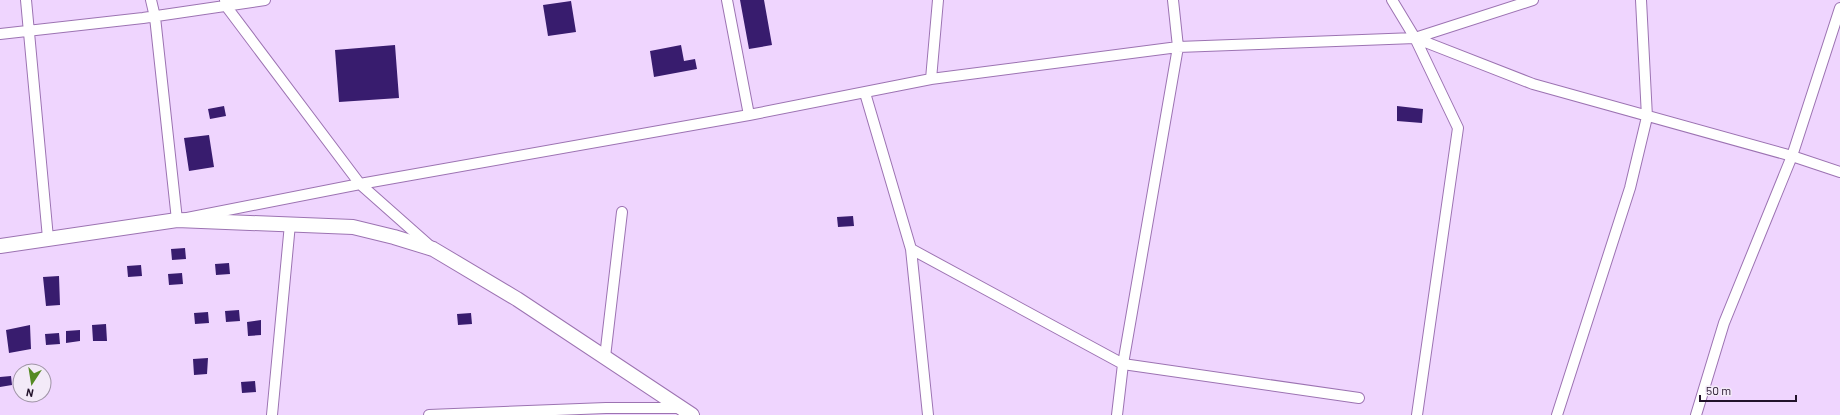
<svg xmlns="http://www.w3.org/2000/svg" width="1840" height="415" viewBox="0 0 1840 415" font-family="Barlow,sans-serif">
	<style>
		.building { fill: #381c6e }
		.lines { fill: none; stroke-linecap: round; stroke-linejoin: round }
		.minor-casing { stroke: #9c73b2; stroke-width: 12 }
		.secondary-casing { stroke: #9c73b2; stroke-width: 16 }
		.minor { stroke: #fff; stroke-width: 10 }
		.secondary { stroke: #fff; stroke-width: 14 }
	</style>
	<rect width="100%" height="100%" fill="#efd5fe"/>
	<path class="building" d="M 740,0 L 764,0 L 772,45 L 749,49 Z
		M 571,1 L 576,32 L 548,36 L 543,5 Z
		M 395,45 L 399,98 L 339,102 L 335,50 Z
		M 681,45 L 684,61 L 695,59 L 697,69 L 654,77 L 650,51 Z
		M 224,106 L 226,116 L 210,119 L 208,109 Z
		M 1397,106 L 1423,109 L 1422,123 L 1397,121 Z
		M 209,135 L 214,167 L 189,171 L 184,138 Z
		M 853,216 L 854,226 L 838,227 L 837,217 Z
		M 185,248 L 186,259 L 172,260 L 171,249 Z
		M 229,263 L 230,274 L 216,275 L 215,264 Z
		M 141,265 L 142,276 L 128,277 L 127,266 Z
		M 182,273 L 183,284 L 169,285 L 168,274 Z
		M 59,276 L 60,305 L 46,306 L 43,277 Z
		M 239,310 L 240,321 L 226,322 L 225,311 Z
		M 208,312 L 209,323 L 195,324 L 194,313 Z
		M 471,313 L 472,324 L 458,325 L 457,314 Z
		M 261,320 L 261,335 L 248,336 L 247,322 Z
		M 106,324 L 107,341 L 93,341 L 92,325 Z
		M 30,325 L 31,349 L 9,353 L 6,330 Z
		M 80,330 L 80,341 L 66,343 L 66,331 Z
		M 59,333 L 60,344 L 46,345 L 45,334 Z
		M 208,358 L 207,374 L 194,375 L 193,359 Z
		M 11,376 L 12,385 L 0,387 L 0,377 Z
		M 255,381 L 256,392 L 242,393 L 241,382 Z"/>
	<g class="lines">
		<defs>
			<path id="minor" d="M 26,0 L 48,238
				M 151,0 L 155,17 L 177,220 L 360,184 L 749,115 L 931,79 L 1178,47 L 1415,38 L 1533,0
				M 225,0 L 226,6 L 360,184 L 430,246
				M 727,0 L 749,115
				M 1392,0 L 1415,38 L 1458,128 L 1417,415
				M 0,34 L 143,18 L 265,0
				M 1415,38 L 1533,84 L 1792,156 L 1840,172
				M 931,79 L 938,0
				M 865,93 L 911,249 L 928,415
				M 911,249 L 1123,364 L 1359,398
				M 605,357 L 622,212
				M 272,415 L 290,224
				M 429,415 L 606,408 L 682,408
				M 1117,415 L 1123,364 L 1178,47 L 1173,0
				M 1557,415 L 1630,188 L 1647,117 L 1641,0
				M 1696,415 L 1724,323 L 1792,156 L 1840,8"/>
			<path id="secondary" d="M 0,246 L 177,220 L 353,227 L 394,237 L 433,249 L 517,299 L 692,415"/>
		</defs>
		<use href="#minor" class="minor-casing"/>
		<use href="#secondary" class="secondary-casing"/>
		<use href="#minor" class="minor"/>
		<use href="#secondary" class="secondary"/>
	</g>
	<g transform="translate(32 383) rotate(192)"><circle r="19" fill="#f3eaf8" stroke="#9f94a6"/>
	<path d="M0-3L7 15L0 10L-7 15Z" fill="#558a23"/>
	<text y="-6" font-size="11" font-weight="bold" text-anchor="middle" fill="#22122a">N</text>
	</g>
	<path d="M1700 395v6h96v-6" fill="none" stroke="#22122a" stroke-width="2"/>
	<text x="1706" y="395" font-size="12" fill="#22122a" stroke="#f3eaf8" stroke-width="3" paint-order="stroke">50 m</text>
</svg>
